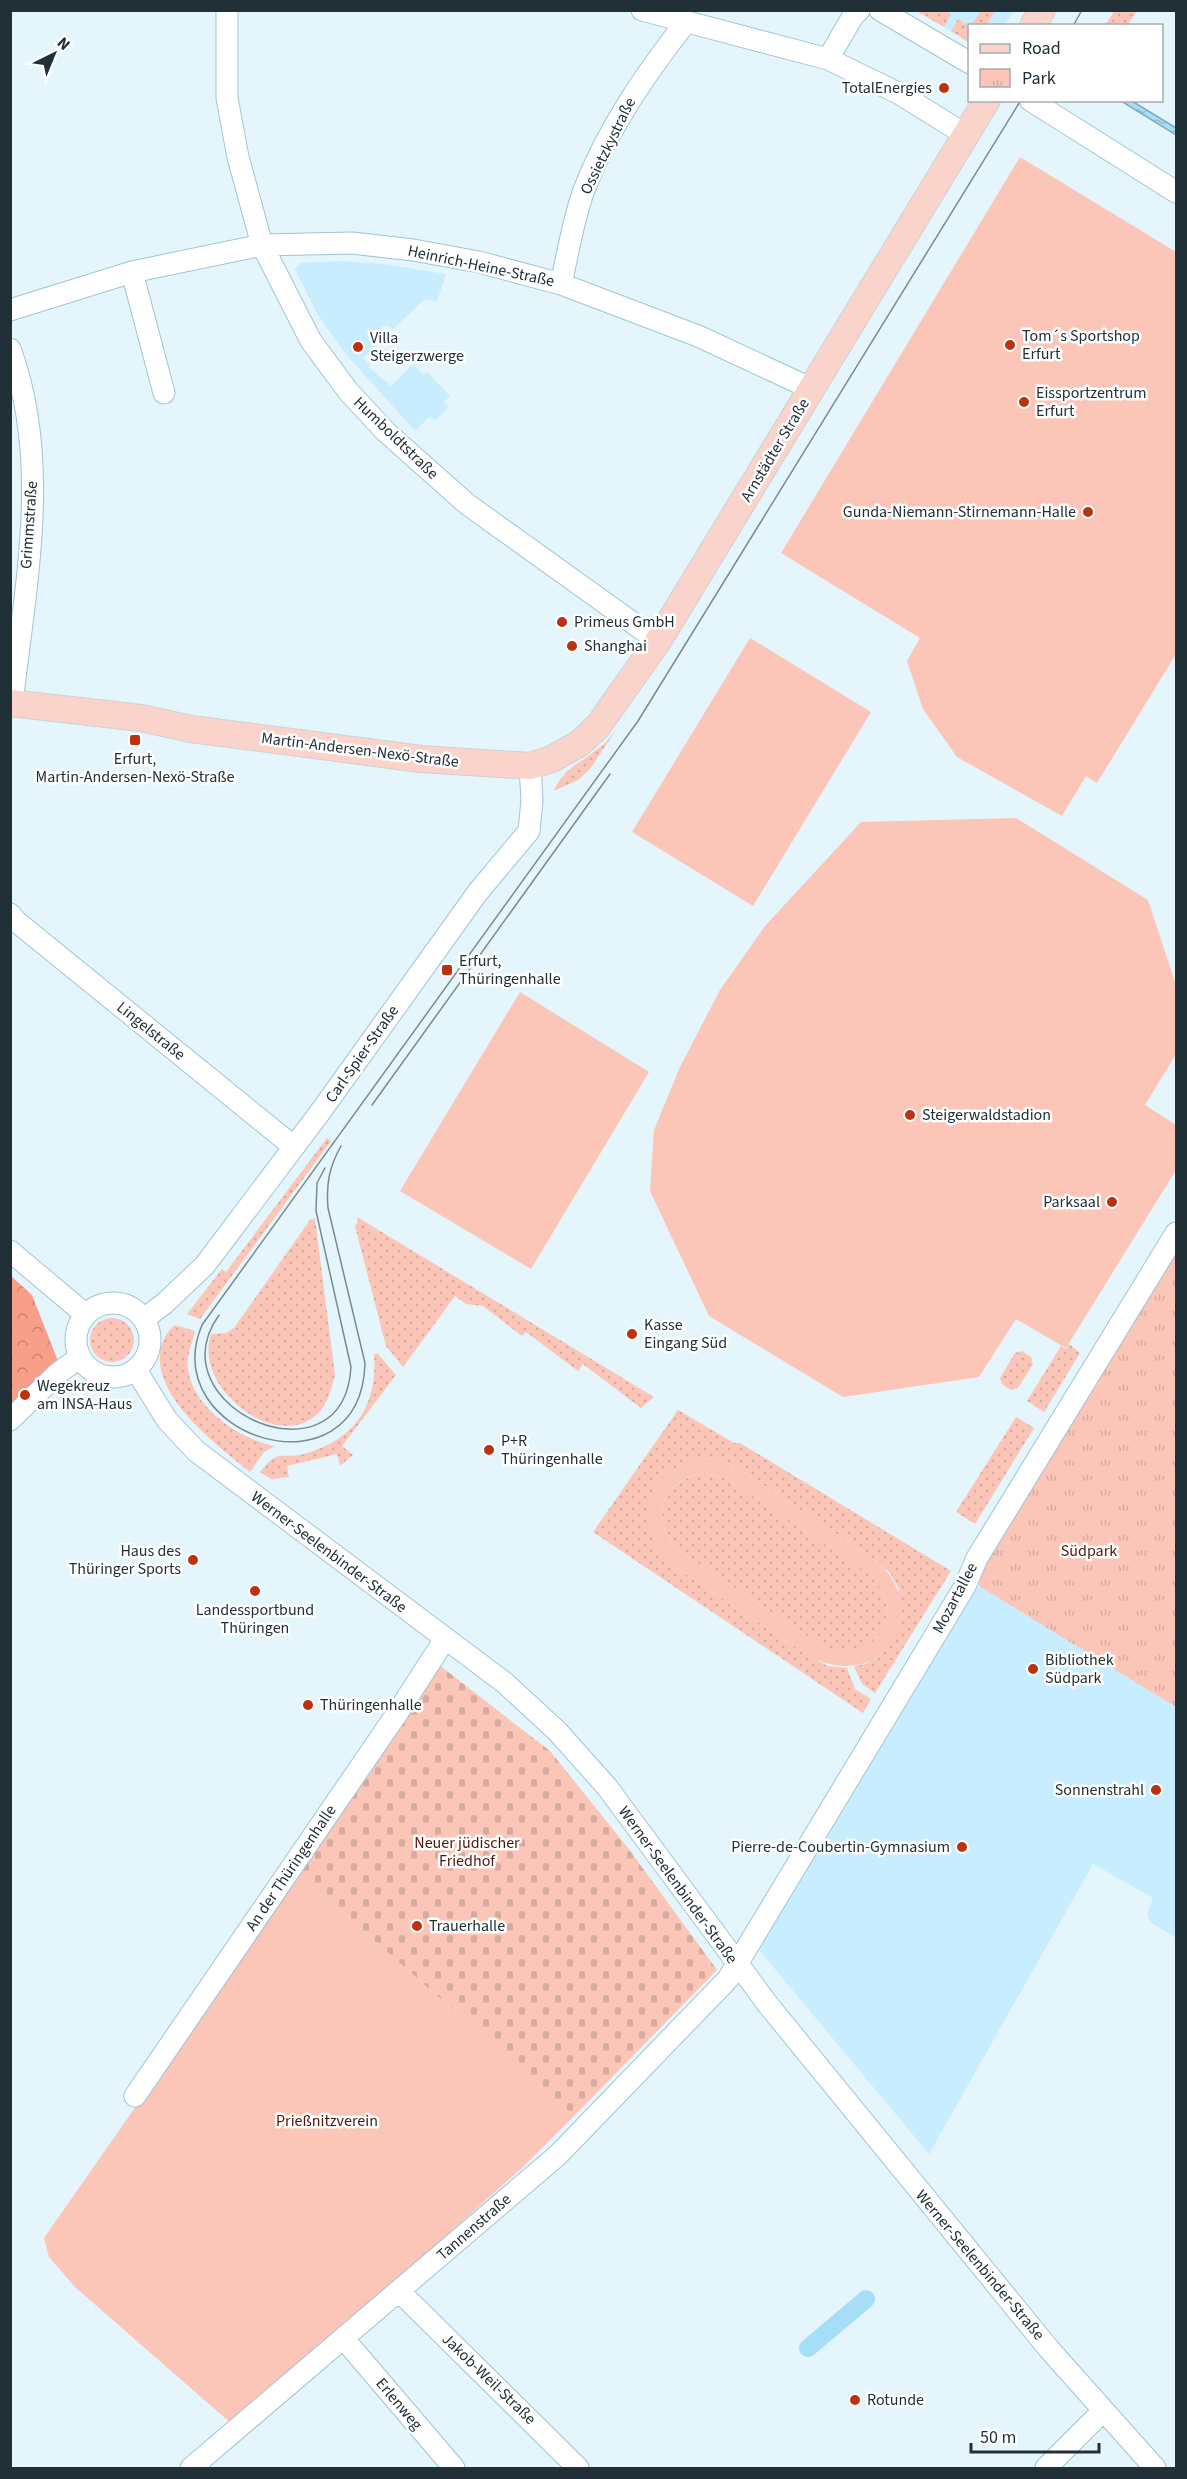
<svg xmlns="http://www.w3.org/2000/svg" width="1187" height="2479" viewBox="0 0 1187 2479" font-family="'Source Sans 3',sans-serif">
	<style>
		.built { fill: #c7edfe }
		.grass { fill: url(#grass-dots) }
		.forest { fill: url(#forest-crowns) }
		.cemetery { fill: url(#cemetery-stones) }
		.park { fill: url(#park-tufts) }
		.garden { fill: #fbc5b8; fill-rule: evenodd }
		.water { fill: url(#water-ripples); stroke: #7daabd; stroke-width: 1.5 }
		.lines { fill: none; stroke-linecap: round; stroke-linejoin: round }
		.canal { stroke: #a5dff7; stroke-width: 18 }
		.minor-casing { stroke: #9ec5d6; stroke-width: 23 }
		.major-casing { stroke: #ced1d3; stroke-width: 28 }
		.minor { stroke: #fff; stroke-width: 21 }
		.major { stroke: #fad3ca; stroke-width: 26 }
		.tram { stroke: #7a8a91; stroke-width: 1.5 }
		.poi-dot { fill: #bc3211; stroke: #fff; stroke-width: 2 }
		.labels { text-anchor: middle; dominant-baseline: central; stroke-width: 5; stroke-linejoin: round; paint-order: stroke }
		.poi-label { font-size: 16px; fill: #203036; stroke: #fff; text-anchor: start }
		.street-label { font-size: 16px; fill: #203036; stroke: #fff }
		.park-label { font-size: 16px; fill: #4e160a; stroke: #fff }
	</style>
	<defs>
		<pattern id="grass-dots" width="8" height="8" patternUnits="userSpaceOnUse" patternTransform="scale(1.5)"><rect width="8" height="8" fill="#fbc5b8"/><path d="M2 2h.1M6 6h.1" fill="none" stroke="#d7aa9f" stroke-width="1.8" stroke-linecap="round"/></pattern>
		<pattern id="forest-crowns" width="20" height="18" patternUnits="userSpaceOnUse" patternTransform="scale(1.5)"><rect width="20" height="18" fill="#f99e89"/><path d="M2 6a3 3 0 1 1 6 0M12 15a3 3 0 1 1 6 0" fill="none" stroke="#c98171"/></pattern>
		<pattern id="cemetery-stones" width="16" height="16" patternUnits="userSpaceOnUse" patternTransform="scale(1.5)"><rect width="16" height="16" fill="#fbc5b8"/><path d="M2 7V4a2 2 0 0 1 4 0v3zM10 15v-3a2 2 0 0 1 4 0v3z" fill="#d7aa9f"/></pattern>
		<pattern id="park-tufts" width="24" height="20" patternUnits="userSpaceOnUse" patternTransform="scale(1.5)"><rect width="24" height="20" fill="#fbc5b8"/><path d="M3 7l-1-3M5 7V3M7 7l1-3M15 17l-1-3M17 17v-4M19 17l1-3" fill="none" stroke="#d7aa9f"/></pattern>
		<pattern id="water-ripples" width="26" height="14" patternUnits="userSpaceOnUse" patternTransform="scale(1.5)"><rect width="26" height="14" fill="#a5dff7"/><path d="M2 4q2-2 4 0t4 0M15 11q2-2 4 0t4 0" fill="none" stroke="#8ec0d4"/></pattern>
	</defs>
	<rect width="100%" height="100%" fill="#e5f5fc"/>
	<path class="built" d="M 945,11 L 1014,11 L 1005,25 L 970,26 L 969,43 L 944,27 L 951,14 Z
		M 341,261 L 384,264 L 446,274 L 437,301 L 424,300 L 393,329 L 389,326 L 382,326 L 376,335 L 380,342 L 363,358 L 370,365 L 368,367 L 391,386 L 413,364 L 423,375 L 427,372 L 450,396 L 444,402 L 449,407 L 435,421 L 430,416 L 415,431 L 344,352 L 318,315 L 295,269 L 301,263 Z
		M 979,1585 L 1176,1707 L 1176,1938 L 1150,1922 L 1147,1915 L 1153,1898 L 1093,1864 L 929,2154 L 759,1950 Z"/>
	<path class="grass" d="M 1115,10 L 1137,10 L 1137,11 L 1128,25 L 1105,25 Z
		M 916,11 L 945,11 L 951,14 L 944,27 Z
		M 981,11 L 995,11 L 986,25 L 971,25 Z
		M 958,19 L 969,26 L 969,42 L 951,31 Z
		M 628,712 L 590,769 L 578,780 L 554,791 C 562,768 588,759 605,743 C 614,734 621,722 628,712 Z
		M 327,1138 L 331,1141 L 200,1319 L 187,1314 L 222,1269 L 226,1272 Z
		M 357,1217 L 654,1397 L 641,1408 L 583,1364 L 578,1371 L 526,1332 L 522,1336 L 483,1306 L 466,1304 L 455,1296 L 403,1367 L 386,1346 L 355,1226 L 358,1222 Z
		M 315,1218 L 335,1375 C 332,1386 329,1399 322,1409 C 283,1458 192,1390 211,1334 L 226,1333 L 234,1328 L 310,1220 Z
		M90 1340a22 22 0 1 1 44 0a22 22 0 1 1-44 0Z
		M 175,1325 L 195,1331 C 193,1340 189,1349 188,1358 C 183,1401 238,1440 275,1446 L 264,1452 L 250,1472 C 218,1446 150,1396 161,1348 C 164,1338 167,1331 175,1325 Z
		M 1069,1344 L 1080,1353 L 1044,1412 L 1027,1401 L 1061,1346 L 1066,1349 Z
		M 1022,1351 L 1031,1357 L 1033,1364 L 1018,1388 L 1011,1390 L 1002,1384 L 1000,1378 L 1015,1353 Z
		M 374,1354 L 378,1354 L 396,1375 L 342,1446 L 353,1455 L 340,1466 L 337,1454 L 287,1466 L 289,1477 L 271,1479 L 260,1472 C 280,1447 280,1460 304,1454 C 355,1440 378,1405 374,1354 Z
		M 678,1410 L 734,1443 L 740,1443 L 951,1571 L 875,1693 L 862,1684 L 854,1666 L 865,1664 L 881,1655 L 899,1589 L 890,1573 L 877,1561 L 736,1467 L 721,1460 L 702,1458 L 648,1500 L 672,1565 L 812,1658 L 828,1666 L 847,1668 L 855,1689 L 871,1699 L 863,1713 L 593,1532 Z
		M 1016,1417 L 1034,1428 L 975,1524 L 956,1512 Z
		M 703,1473 L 716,1475 L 729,1480 L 868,1573 C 911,1613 873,1670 820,1645 L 681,1552 C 649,1522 659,1482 703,1473 Z"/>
	<path class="forest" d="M 11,1276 L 32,1295 L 58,1361 L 11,1413 Z"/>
	<path class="cemetery" d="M 438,1664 L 550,1751 L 628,1848 L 717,1970 L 574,2116 L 298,1874 Z"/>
	<path class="park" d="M 1176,1241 L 1176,1707 L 979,1586 L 982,1558 Z"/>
	<path class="garden" d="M 1020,157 L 1176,252 L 1176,654 L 1097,783 L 1086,776 L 1062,816 L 957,757 L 923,709 L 907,661 L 920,638 L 781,553 Z
		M 750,638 L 871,712 L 753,906 L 632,832 Z
		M 1016,818 L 1148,900 L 1176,985 L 1176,1054 L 1145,1105 L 1176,1125 L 1176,1170 L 1066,1348 L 1016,1319 L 979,1377 L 843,1397 L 709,1316 L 650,1191 L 654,1130 L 680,1067 L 720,990 L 765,926 L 861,822 Z
		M 520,992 L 649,1072 L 531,1269 L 400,1191 Z
		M 702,1458 L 721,1460 L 736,1467 L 877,1561 C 935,1614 884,1691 812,1658 L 672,1565 C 628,1524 644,1469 702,1458 ZM 703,1473 L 716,1475 L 729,1480 L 868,1573 C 911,1613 873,1670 820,1645 L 681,1552 C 649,1523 659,1481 703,1473 Z
		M 298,1874 L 574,2116 L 523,2167 L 233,2425 L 75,2287 L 49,2257 L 44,2238 Z"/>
	<path class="water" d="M 1121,101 L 1132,101 L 1176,128 L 1176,135 Z"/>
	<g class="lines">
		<path class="canal" d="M 808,2348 L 866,2299"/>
		<defs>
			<path id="minor" d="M 227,10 L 227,98 L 238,157 L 262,245 L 311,341 L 348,391 L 386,432 L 467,504 L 658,641
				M 642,10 L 828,59 L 900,94 L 966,135
				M 880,10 L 970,63
				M 828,59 L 853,16 L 859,10
				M 1030,100 L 1176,192
				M 132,272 L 164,393
				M 561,284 C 568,253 573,220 584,190 C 608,128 645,75 686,22
				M 10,310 L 132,272 L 262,245 L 352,243 L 413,250 L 479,262 L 561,284 L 698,336 L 812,389
				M 10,349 C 52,462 25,587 12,703
				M 10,914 L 17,922 L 294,1147
				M 10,1251 L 86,1315
				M76 1340a37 37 0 1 1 74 0a37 37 0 1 1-74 0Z
				M 144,1319 L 165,1303 L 205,1265 L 321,1111 L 478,892 L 529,831 L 532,800 L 530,766
				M 136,1370 L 167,1420 L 196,1451 L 505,1683 L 557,1731 L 607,1787 L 769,2006 L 1049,2349 L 1155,2468
				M 10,1420 L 57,1374 L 80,1357
				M 135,2096 L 396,1715 L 445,1639
				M 399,2291 L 578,2468
				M 344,2339 L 454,2468
				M 191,2468 L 558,2155 L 728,1979 L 965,1586 L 977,1558 L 1176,1233
				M 1046,2468 L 1103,2411"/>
			<path id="major" d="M 1033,26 L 1042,10
				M 10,703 L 141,718 L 191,729 L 421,759 L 530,766 L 552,759 L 580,743 L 598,726 L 658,641 L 987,100"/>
		</defs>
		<use href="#minor" class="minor-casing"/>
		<use href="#major" class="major-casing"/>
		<use href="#minor" class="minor"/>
		<use href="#major" class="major"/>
		<path class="tram" d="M 1073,26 L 1082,10
			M 372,1105 L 610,774
			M 341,1146 C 329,1167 326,1185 328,1208 L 365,1363 C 361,1501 155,1438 202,1325 L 638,721 L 1021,100
			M 219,1315 C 153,1408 344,1490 351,1367 L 316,1211 L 317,1183 L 325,1168"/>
	</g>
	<g class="poi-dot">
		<circle cx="944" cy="88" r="6"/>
		<circle cx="1010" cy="345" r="6"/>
		<circle cx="358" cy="347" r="6"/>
		<circle cx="1024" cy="402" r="6"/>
		<circle cx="1088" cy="512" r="6"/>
		<circle cx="562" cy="622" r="6"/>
		<circle cx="572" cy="646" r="6"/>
		<rect x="129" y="734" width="12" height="12" rx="3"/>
		<rect x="441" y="964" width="12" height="12" rx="3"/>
		<circle cx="910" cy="1115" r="6"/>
		<circle cx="1112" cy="1202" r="6"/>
		<circle cx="632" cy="1334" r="6"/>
		<circle cx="25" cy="1395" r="6"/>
		<circle cx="489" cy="1450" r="6"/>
		<circle cx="193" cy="1560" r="6"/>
		<circle cx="255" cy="1591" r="6"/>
		<circle cx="1033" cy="1669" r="6"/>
		<circle cx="308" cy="1705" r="6"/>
		<circle cx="1156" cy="1790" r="6"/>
		<circle cx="962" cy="1847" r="6"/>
		<circle cx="417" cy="1926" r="6"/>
		<circle cx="855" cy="2400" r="6"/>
	</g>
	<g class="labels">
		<g class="poi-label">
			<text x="932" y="88" text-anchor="end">TotalEnergies</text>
			<text x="1022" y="336">Tom´s Sportshop<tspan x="1022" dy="18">Erfurt</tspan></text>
			<text x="370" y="338">Villa<tspan x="370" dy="18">Steigerzwerge</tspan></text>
			<text x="1036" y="393">Eissportzentrum<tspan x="1036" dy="18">Erfurt</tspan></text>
			<text x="1076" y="512" text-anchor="end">Gunda-Niemann-Stirnemann-Halle</text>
			<text x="574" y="622">Primeus GmbH</text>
			<text x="584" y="646">Shanghai</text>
			<text x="135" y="759" text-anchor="middle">Erfurt,<tspan x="135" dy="18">Martin-Andersen-Nexö-Straße</tspan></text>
			<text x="459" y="961">Erfurt,<tspan x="459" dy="18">Thüringenhalle</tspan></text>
			<text x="922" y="1115">Steigerwaldstadion</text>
			<text x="1100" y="1202" text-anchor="end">Parksaal</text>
			<text x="644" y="1325">Kasse<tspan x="644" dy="18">Eingang Süd</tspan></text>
			<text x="37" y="1386">Wegekreuz<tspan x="37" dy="18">am INSA-Haus</tspan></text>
			<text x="501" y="1441">P+R<tspan x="501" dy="18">Thüringenhalle</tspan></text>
			<text x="181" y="1551" text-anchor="end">Haus des<tspan x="181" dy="18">Thüringer Sports</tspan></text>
			<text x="255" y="1610" text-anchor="middle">Landessportbund<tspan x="255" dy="18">Thüringen</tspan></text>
			<text x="1045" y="1660">Bibliothek<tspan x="1045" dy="18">Südpark</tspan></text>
			<text x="320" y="1705">Thüringenhalle</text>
			<text x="1144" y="1790" text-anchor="end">Sonnenstrahl</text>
			<text x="950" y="1847" text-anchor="end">Pierre-de-Coubertin-Gymnasium</text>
			<text x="429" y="1926">Trauerhalle</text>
			<text x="867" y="2400">Rotunde</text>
		</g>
		<g class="street-label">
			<text transform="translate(608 146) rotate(-64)">Ossietzkystraße</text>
			<text transform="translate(481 266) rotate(12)">Heinrich-Heine-Straße</text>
			<text transform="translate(396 438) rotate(44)">Humboldtstraße</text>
			<text transform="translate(775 450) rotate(-59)">Arnstädter Straße</text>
			<text transform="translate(29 525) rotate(-86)">Grimmstraße</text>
			<text transform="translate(360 750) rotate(7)">Martin-Andersen-Nexö-Straße</text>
			<text transform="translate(151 1031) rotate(39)">Lingelstraße</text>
			<text transform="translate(362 1054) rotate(-55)">Carl-Spier-Straße</text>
			<text transform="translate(329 1552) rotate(37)">Werner-Seelenbinder-Straße</text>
			<text transform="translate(955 1598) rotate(-62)">Mozartallee</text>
			<text transform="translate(291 1868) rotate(-56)">An der Thüringenhalle</text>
			<text transform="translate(678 1885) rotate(54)">Werner-Seelenbinder-Straße</text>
			<text transform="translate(474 2227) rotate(-41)">Tannenstraße</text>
			<text transform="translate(980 2265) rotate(50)">Werner-Seelenbinder-Straße</text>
			<text transform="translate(489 2379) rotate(44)">Jakob-Weil-Straße</text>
			<text transform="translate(399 2404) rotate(50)">Erlenweg</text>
		</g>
		<g class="park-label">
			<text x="1089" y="1551">Südpark</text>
			<text x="467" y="1843">Neuer jüdischer<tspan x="467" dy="18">Friedhof</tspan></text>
			<text x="327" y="2121">Prießnitzverein</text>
		</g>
	</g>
	<rect width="1187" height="2479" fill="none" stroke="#203036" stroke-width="24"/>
	<rect x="968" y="24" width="195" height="78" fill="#ffffff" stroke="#a6acaf" stroke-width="1.5"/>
	<rect x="980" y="44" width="30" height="9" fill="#fad3ca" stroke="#a6acaf" stroke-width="1.5"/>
	<text x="1022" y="54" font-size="18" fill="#203036">Road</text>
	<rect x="980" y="69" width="30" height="18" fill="url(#park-tufts)" stroke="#a6acaf" stroke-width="1.5"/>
	<text x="1022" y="84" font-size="18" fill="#203036">Park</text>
	<g transform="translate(54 54) rotate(43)" stroke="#ffffff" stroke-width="4.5" paint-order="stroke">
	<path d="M0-4.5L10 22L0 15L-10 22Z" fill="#203036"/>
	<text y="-9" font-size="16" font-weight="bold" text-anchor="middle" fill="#203036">N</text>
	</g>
	<path d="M971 2443v9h128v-9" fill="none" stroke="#203036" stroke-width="3"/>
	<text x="980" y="2443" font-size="18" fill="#203036" stroke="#ffffff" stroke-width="4.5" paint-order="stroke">50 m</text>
</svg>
